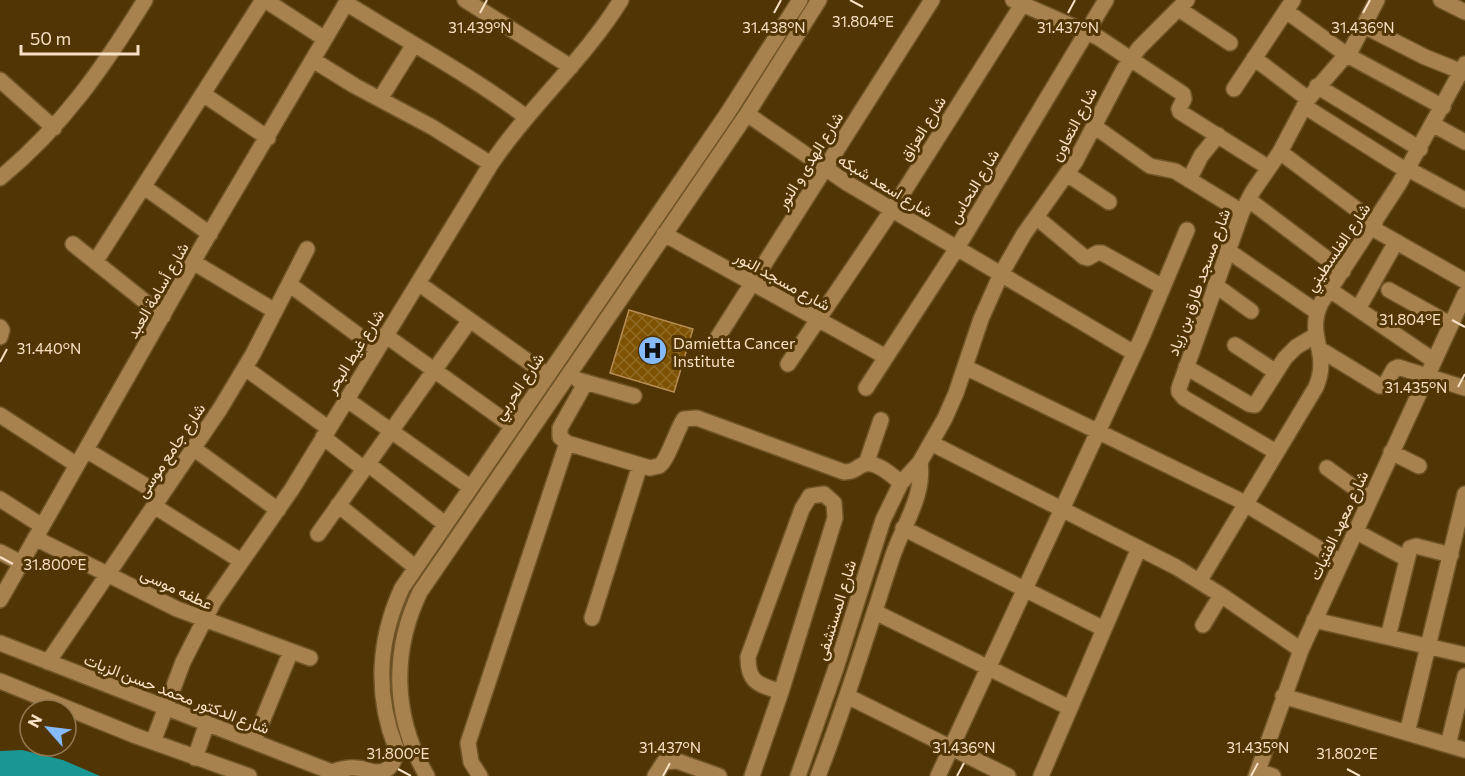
<svg xmlns="http://www.w3.org/2000/svg" width="1465" height="776" viewBox="0 0 1465 776" font-family="Commissioner,Vazirmatn,sans-serif">
	<style>
		.water { fill: #199795 }
		.building { fill: url(#building-cross-hatch); stroke: #b68c54; stroke-width: 1.5 }
		.lines { fill: none; stroke-linecap: round; stroke-linejoin: round }
		.minor-casing { stroke: #6f5427; stroke-width: 18 }
		.minor { stroke: #a8824e; stroke-width: 15 }
		.ticks { fill: none; stroke: #f7e0c4; stroke-width: 2 }
		.labels { text-anchor: middle; dominant-baseline: central; stroke-width: 6; stroke-linejoin: round; paint-order: stroke }
		.street-label { font-size: 16px; fill: #f7e0c4; stroke: #513504 }
		.poi-label { font-size: 16px; fill: #f7e0c4; stroke: #513504; text-anchor: start }
		.ticks-label { font-size: 15px; text-anchor: middle; fill: #f7e0c4; stroke: #513504; stroke-width: 6; stroke-linejoin: round; paint-order: stroke }
	</style>
	<defs>
		<pattern id="building-cross-hatch" width="8" height="8" patternUnits="userSpaceOnUse" patternTransform="scale(1.5)"><rect width="8" height="8" fill="#7d5202"/><path d="M0 0l8 8M0 8l8-8" fill="none" stroke="#906b25"/></pattern>
	</defs>
	<rect width="100%" height="100%" fill="#513504"/>
	<path class="water" d="M 22,750 L 63,760 L 100,776 L 0,776 L 0,751 Z"/>
	<path class="building" d="M 629,310 L 693,329 L 674,392 L 610,373 Z"/>
	<g class="lines">
		<defs>
			<path id="minor" d="M 265,0 L 325,39
				M 465,0 L 571,67
				M 1013,0 L 1099,38 L 1183,94 L 1184,99 L 1179,109 L 1180,112 L 1269,168
				M 1441,0 L 1465,12
				M 346,3 C 406,41 469,74 526,117
				M 1179,9 L 1230,43
				M 1286,11 L 1347,55 L 1443,107
				M 1364,26 L 1425,57 L 1465,73
				M 1254,58 L 1308,99
				M 313,60 L 355,86 L 432,127 L 491,164
				M 0,80 L 54,128
				M 1317,86 L 1420,149
				M 1234,89 L 1293,0
				M 203,94 L 268,138
				M 380,99 L 413,46
				M 1304,106 L 1407,171
				M 747,114 L 847,183 L 1134,353
				M 1434,125 L 1465,142
				M 1094,126 L 1150,166 L 1175,171 L 1242,212
				M 1280,152 L 1375,223
				M 1408,169 L 1465,200
				M 1067,174 L 1109,202
				M 0,178 C 63,126 103,68 145,0
				M 1189,180 L 1201,156 L 1218,135
				M 144,187 L 210,234
				M 1249,200 L 1343,271
				M 1036,217 L 1084,257 L 1088,258 L 1097,253 L 1102,253 L 1163,287
				M 1372,228 L 1465,281
				M 664,234 L 886,357
				M 73,244 L 163,316
				M 1227,250 L 1317,312
				M 95,262 L 263,0
				M 193,262 L 275,311
				M 418,283 L 547,375
				M 289,284 L 377,349
				M 1215,285 L 1251,311
				M 1330,290 L 1433,360
				M 1389,290 L 1450,324
				M 1358,309 L 1396,242
				M 0,327 L 2,330 L 0,337
				M 385,335 L 512,426
				M 716,340 L 932,0
				M 1235,345 L 1276,372
				M 1321,350 L 1380,386 L 1385,385 L 1394,369 L 1398,367 L 1465,388
				M 788,364 L 892,210 L 1025,0
				M 965,367 L 1237,499 L 1341,562
				M 1186,367 L 1249,404 L 1255,405 L 1285,358 L 1296,347 L 1316,335
				M 245,368 L 328,428
				M 578,380 L 634,396
				M 586,382 L 560,428 L 560,437 L 567,443 L 650,468 C 650,468 658,466 659,466 C 667,462 677,429 684,419 L 697,418 L 844,472 C 853,472 855,469 862,465 C 874,459 892,475 901,483
				M 866,388 L 957,248 L 1106,0
				M 346,399 L 470,487
				M 0,415 L 77,465
				M 323,437 L 364,469
				M 931,443 L 1176,567 L 1221,595 L 1301,650
				M 193,448 L 278,510
				M 86,450 L 161,495
				M 1276,452 L 1184,398 L 1179,392 L 1179,388 L 1242,212 L 1253,191 L 1280,152 L 1308,99 L 1352,48 L 1377,0
				M 1391,452 L 1419,466
				M 368,464 L 445,524
				M 866,464 L 881,420
				M 1327,468 L 1370,499
				M 0,499 L 42,526
				M 338,505 L 415,567
				M 154,506 L 241,561
				M 903,528 L 1104,629
				M 1355,531 L 1407,559
				M 318,534 L 470,320
				M 35,538 L 177,609 L 310,658
				M 0,552 L 21,563
				M 1200,580 L 1316,387 C 1331,352 1305,336 1321,303 L 1399,184 L 1465,64
				M 0,600 L 201,248 L 348,0
				M 875,612 L 1070,708
				M 592,618 L 640,465
				M 1314,620 L 1465,655
				M 1203,625 L 1221,595
				M 1388,637 L 1410,548 L 1416,546 L 1451,555
				M 0,643 L 342,776
				M 48,662 L 220,409 L 253,354 L 307,249
				M 0,681 L 136,736 L 249,776
				M 847,696 L 1008,776
				M 1283,696 L 1465,750
				M 1407,733 L 1465,494
				M 254,741 L 291,651
				M 153,742 L 183,662 L 214,601 L 292,489 L 491,164 C 530,106 584,60 621,0
				M 1448,745 L 1465,676
				M 195,758 L 207,723
				M 1258,771 L 1273,776
				M 332,772 C 340,769 348,767 357,768 C 363,768 370,772 376,772 C 390,773 396,760 396,748 C 375,695 378,640 402,588 L 727,114 L 800,0
				M 427,776 C 393,718 391,652 420,592 L 747,114 L 819,0
				M 480,776 L 471,762 L 468,743 L 567,443
				M 655,776 L 664,762 L 677,761 L 719,776
				M 752,776 L 781,692 L 835,518 L 834,503 L 824,494 L 810,496 L 802,509 L 748,657 C 748,684 759,684 781,692
				M 798,776 L 836,668 L 883,520 L 901,483 L 920,462 L 945,418 L 956,393 L 981,319 L 1001,274 L 1024,234 L 1075,162 L 1124,69 L 1139,48 L 1187,0
				M 818,776 C 846,704 868,631 892,558 C 902,527 925,496 920,462
				M 938,776 L 1142,337 L 1187,230
				M 1041,776 L 1139,548
				M 1256,776 L 1301,650 L 1465,294"/>
		</defs>
		<use href="#minor" class="minor-casing"/>
		<use href="#minor" class="minor"/>
	</g>
	<path class="ticks" d="M 850,0 L 863,7M 480,13 L 487,0M 774,13 L 781,0M 1068,13 L 1075,0M 1363,13 L 1370,0M 1452,320 L 1465,327M 0,362 L 7,349M 1458,387 L 1465,374M 0,557 L 13,564M 398,769 L 411,776M 1347,769 L 1360,776M 663,776 L 670,763M 957,776 L 964,763M 1251,776 L 1258,763"/>
	<defs>
		<symbol id="hospital-disc" viewBox="-11 -11 22 22"><circle r="9.5" fill="#86bbfb" stroke="#513504"/><path d="M-5-5h3v3.5h4V-5h3V5h-3V1.5h-4V5h-3Z" fill="#111"/></symbol>
	</defs>
	<g fill-rule="evenodd">
		<use href="#hospital-disc" x="636" y="334" width="33" height="33"/>
	</g>
	<g class="labels">
		<g class="street-label">
			<text transform="translate(1073 124) rotate(-62)">شارع التعاون</text>
			<text transform="translate(922 128) rotate(-58)">شارع العزاق</text>
			<text transform="translate(809 160) rotate(-58)">شارع الهدى و النور</text>
			<text transform="translate(886 185) rotate(31)">شارع اسعد شبكه</text>
			<text transform="translate(973 186) rotate(-59)">شارع النحاس</text>
			<text transform="translate(1337 247) rotate(-56)">شارع الفلسطيني</text>
			<text transform="translate(783 280) rotate(29)">شارع مسجد النور</text>
			<text transform="translate(1198 282) rotate(-70)">شارع مسجد طارق بن زياد</text>
			<text transform="translate(157 290) rotate(-60)">شارع أسامة العبد</text>
			<text transform="translate(354 351) rotate(-58)">شارع غيط البحر</text>
			<text transform="translate(518 386) rotate(-56)">شارع الحربي</text>
			<text transform="translate(170 450) rotate(-56)">شارع جامع موسى</text>
			<text transform="translate(1338 525) rotate(-65)">شارع معهد الفتيات</text>
			<text transform="translate(177 588) rotate(25)">عطفه موسى</text>
			<text transform="translate(835 610) rotate(-73)">شارع المستشفى</text>
			<text transform="translate(177 693) rotate(21)">شارع الدكتور محمد حسن الزيات</text>
		</g>
		<g class="poi-label">
			<text x="673" y="342">Damietta Cancer<tspan x="673" dy="18">Institute</tspan></text>
		</g>
	</g>
	<g class="ticks-label">
		<text x="863" y="27">31.804°E</text>
		<text x="480" y="33">31.439°N</text>
		<text x="774" y="33">31.438°N</text>
		<text x="1068" y="33">31.437°N</text>
		<text x="1363" y="33">31.436°N</text>
		<text x="1410" y="325">31.804°E</text>
		<text x="49" y="354">31.440°N</text>
		<text x="1416" y="393">31.435°N</text>
		<text x="55" y="570">31.800°E</text>
		<text x="670" y="753">31.437°N</text>
		<text x="964" y="753">31.436°N</text>
		<text x="1258" y="753">31.435°N</text>
		<text x="398" y="759">31.800°E</text>
		<text x="1347" y="759">31.802°E</text>
	</g>
	<g transform="translate(48 728) rotate(298)"><circle r="28" fill="#513504" stroke="#937951" stroke-width="1.5"/>
	<path d="M0-4.5L10 22L0 15L-10 22Z" fill="#86bbfb"/>
	<text y="-9" font-size="16" font-weight="bold" text-anchor="middle" fill="#f7e0c4">N</text>
	</g>
	<path d="M21 45v9h117v-9" fill="none" stroke="#f7e0c4" stroke-width="3"/>
	<text x="30" y="45" font-size="18" fill="#f7e0c4" stroke="#513504" stroke-width="4.5" paint-order="stroke">50 m</text>
</svg>
